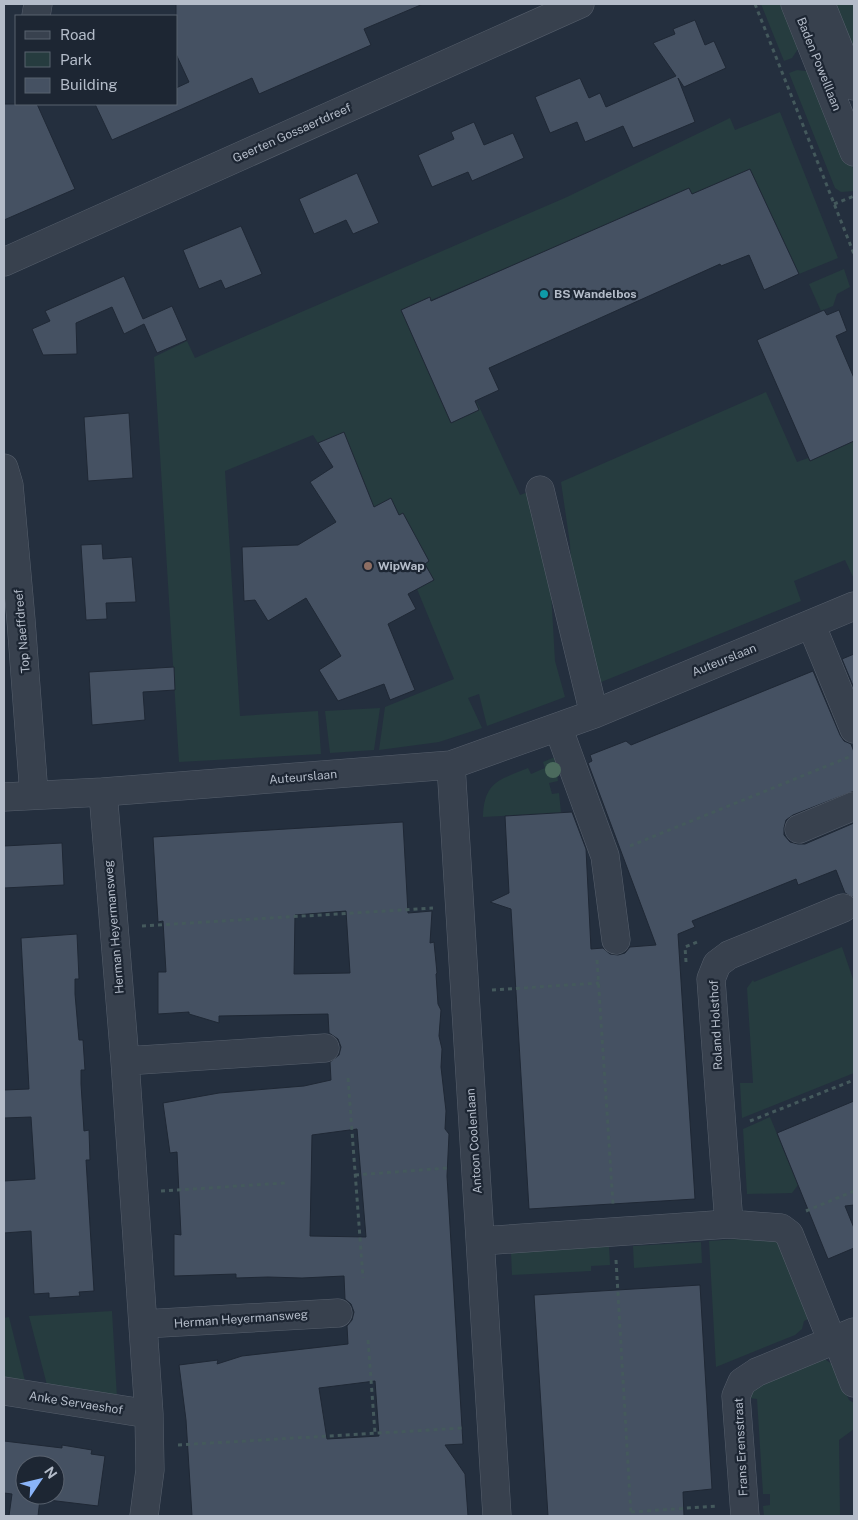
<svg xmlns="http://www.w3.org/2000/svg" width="858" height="1520" viewBox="0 0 858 1520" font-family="'Public Sans',sans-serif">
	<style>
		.green { fill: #263c3f }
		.building { fill: #455162; stroke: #1f2835; fill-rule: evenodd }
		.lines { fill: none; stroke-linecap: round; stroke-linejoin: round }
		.minor-casing { stroke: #565f6c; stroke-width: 29 }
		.path { stroke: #44595c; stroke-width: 3; stroke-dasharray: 4 4; stroke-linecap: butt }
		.minor { stroke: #38414e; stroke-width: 28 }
		.tree { fill: #4b6a5d }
		.culture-dot { fill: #0f9aa8; stroke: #1d2633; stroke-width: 2 }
		.education-dot { fill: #8d6e63; stroke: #1d2633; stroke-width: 2 }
		.labels { text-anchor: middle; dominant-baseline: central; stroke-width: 4.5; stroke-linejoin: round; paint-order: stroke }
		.street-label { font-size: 12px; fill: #b4bcc9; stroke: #1d2633 }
		.poi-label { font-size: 12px; font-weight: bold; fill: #b4bcc9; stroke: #1d2633; text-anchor: start }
	</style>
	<rect width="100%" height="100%" fill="#242f3e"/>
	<path class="green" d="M 761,4 L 786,4 L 800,46 L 792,58 L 784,61 Z
		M 831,4 L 854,4 L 854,60 Z
		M 797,70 L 814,72 L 854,171 L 854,191 L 841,192 L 835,188 L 789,73 Z
		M 780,112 L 838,258 L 799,274 L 750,169 L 692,194 L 689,188 L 628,214 L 631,221 L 516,264 L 431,300 L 429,297 L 401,310 L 451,423 L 479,410 L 476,400 L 520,495 L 534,490 L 548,539 L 555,661 L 565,697 L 487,726 L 479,694 L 468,698 L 482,728 L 439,742 L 379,750 L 385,707 L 454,679 L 417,589 L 434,580 L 425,564 L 429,561 L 403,514 L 399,515 L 391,499 L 365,512 L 370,496 L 344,433 L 318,443 L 313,435 L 225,471 L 240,716 L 318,711 L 321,754 L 179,762 L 154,357 L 187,341 L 195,358 L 567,197 L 730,118 L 735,130 Z
		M 844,269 L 850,287 L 837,294 L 833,306 L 821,311 L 809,284 Z
		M 766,392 L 797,462 L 808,458 L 810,461 L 854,441 L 854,579 L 845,560 L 794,581 L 801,601 L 584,689 L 575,647 L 570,544 L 561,482 Z
		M 380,708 L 374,750 L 330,753 L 325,711 Z
		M 555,757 L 558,781 L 549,783 L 552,794 L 559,793 L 561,813 L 483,817 C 484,782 499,780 528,768 L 531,774 L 545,768 L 543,762 Z
		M 842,947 L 854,982 L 854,1073 L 742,1118 L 740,1083 L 753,1083 L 747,988 L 753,980 L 754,982 Z
		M 770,1117 L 798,1185 L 792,1193 L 747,1194 L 743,1129 Z
		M 778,1236 L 812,1317 L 804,1321 L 802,1329 L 795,1335 L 716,1367 L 709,1241 Z
		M 701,1242 L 702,1263 L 634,1268 L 633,1246 Z
		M 609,1246 L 610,1265 L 591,1266 L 591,1271 L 512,1275 L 511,1252 Z
		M 112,1311 L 117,1398 L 47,1385 L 29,1316 Z
		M 9,1317 L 25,1381 L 4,1381 L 4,1318 Z
		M 824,1356 L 826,1360 L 835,1366 L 849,1400 L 854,1403 L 854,1429 L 839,1440 L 840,1516 L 764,1516 L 763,1506 L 770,1505 L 770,1494 L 763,1494 L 757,1399 L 749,1398 L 752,1389 Z"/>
	<path class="building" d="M 176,4 L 423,4 L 364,29 L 371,45 L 259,94 L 252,78 L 112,140 L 95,104 L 176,104 L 176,88 L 189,82 L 176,54 Z
		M 695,20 L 705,45 L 714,41 L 726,68 L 684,87 L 678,78 L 695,122 L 633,148 L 623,126 L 585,142 L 577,122 L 550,133 L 535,97 L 580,78 L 589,98 L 600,93 L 606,107 L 676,76 L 653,43 L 675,34 L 673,29 Z
		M 4,104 L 37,104 L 75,189 L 4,220 Z
		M 474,122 L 484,145 L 513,133 L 524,158 L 472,181 L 468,172 L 432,187 L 418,155 L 454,139 L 451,132 Z
		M 750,169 L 799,274 L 764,290 L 749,255 L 721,266 L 720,264 L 489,368 L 499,390 L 475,401 L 479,410 L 451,423 L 401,310 L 430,297 L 431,301 L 689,188 L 692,194 Z
		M 357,173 L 379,223 L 353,234 L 346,220 L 314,234 L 299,199 Z
		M 241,226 L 262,274 L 225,289 L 221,280 L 199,289 L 183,250 Z
		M 124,276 L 143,319 L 172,306 L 187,340 L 157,353 L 144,324 L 124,334 L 112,307 L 76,323 L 77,354 L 43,355 L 32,329 L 50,321 L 45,311 Z
		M 824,310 L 827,315 L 839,310 L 847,331 L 836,336 L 854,378 L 854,441 L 810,461 L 757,340 Z
		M 129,413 L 133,478 L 88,481 L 84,417 Z
		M 344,432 L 374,507 L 391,498 L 399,515 L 403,513 L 429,561 L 425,564 L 434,580 L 408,594 L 416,609 L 388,624 L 415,690 L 390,700 L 384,684 L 338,701 L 319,670 L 341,656 L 306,598 L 268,621 L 255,600 L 244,601 L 242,547 L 298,545 L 336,522 L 310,482 L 333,467 L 318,443 Z
		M 102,544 L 103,559 L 132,557 L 136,602 L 106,603 L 107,619 L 86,620 L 81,545 Z
		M 854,654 L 854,688 L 842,659 Z
		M 174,667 L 175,690 L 143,692 L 145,720 L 92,725 L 89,672 Z
		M 813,671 L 840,735 L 844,741 L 851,744 L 854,752 L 854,791 L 793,815 L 786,820 L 784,828 L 784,835 L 790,842 L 798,844 L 805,844 L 854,823 L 854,898 L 845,893 L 836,870 L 798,885 L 796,879 L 692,921 L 695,927 L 678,934 L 695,1199 L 529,1209 L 511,909 L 490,902 L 509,893 L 505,816 L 572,812 L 586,849 L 591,949 L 603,948 L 610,954 L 618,955 L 625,953 L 630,947 L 656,945 L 588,763 L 592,761 L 590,755 L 626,741 L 631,745 Z
		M 403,822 L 408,913 L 432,911 L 430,943 L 434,942 L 437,973 L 436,974 L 438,1004 L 441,1010 L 439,1036 L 442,1049 L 441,1067 L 446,1111 L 445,1129 L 449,1134 L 447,1176 L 463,1444 L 445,1445 L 465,1474 L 468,1516 L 192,1516 L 186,1420 L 179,1365 L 218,1360 L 217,1364 L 242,1356 L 348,1344 L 347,1326 L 352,1320 L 354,1312 L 351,1304 L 345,1299 L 344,1276 L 302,1278 L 268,1277 L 236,1278 L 236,1274 L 174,1276 L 174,1234 L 181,1235 L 177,1152 L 170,1153 L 163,1103 L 219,1093 L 304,1086 L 331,1080 L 330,1062 L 339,1055 L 341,1047 L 338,1039 L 329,1033 L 328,1014 L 219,1016 L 219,1023 L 189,1014 L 189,1012 L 158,1014 L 158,972 L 166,972 L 163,921 L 158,922 L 153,837 ZM 346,911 L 350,973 L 294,974 L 295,915 ZM 357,1129 L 366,1237 L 310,1236 L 312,1135 ZM 375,1381 L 379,1436 L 327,1439 L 319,1388 Z
		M 62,843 L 64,885 L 4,888 L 4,846 Z
		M 77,934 L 79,979 L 75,979 L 75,994 L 79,1040 L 83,1040 L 85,1070 L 81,1070 L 81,1084 L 84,1131 L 89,1130 L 90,1160 L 86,1160 L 94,1291 L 79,1292 L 80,1296 L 49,1298 L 49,1293 L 34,1294 L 31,1231 L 4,1233 L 4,1181 L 35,1179 L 31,1117 L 4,1118 L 4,1090 L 29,1089 L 21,938 Z
		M 854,1101 L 854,1205 L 845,1206 L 854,1228 L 854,1248 L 828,1259 L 777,1133 Z
		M 700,1285 L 712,1489 L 683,1492 L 684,1516 L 548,1516 L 534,1295 Z
		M 4,1441 L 62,1448 L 62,1445 L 92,1450 L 91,1454 L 105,1456 L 98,1506 L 40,1499 L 38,1516 L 9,1516 L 12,1494 L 4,1493 ZM 25,1465 L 55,1465 L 55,1495 L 25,1495 Z"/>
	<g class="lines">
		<defs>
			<path id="minor" d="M 795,4 L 854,152
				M 821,4 L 854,86
				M 36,16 L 38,4
				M 4,262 L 580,4
				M 4,468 L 9,485 L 21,620 L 34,795
				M 540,490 L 594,714
				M 811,624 L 854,729
				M 558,727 L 605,856 L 616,940
				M 451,765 L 497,1516
				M 103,792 L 125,1061 L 149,1414 L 150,1470 L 144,1516
				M 4,797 L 103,792 L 451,765 L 594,714 L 854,606
				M 799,829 L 854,806
				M 125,1061 L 325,1048
				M 729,1224 L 781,1228 L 789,1234 L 832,1341
				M 481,1241 L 729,1224 L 711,979 L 717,964 L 729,955 L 843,908
				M 143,1324 L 338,1313
				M 837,1339 L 854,1383
				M 4,1391 L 149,1414
				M 745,1516 L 736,1396 L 742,1382 L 757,1372 L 854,1332"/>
		</defs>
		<use href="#minor" class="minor-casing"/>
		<path class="path" d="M 755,4 L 854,254
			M 834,204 L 854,196
			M 630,846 L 849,757
			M 142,926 L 433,908
			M 597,960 L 613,1204
			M 686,962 L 685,947 L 697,942
			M 492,990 L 599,983
			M 348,1078 L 363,1278
			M 750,1121 L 854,1080
			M 355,1175 L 447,1168
			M 161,1191 L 285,1183
			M 806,1211 L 854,1191
			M 616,1260 L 631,1516
			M 368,1340 L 375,1433
			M 178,1445 L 463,1428
			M 631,1512 L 717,1506"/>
		<use href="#minor" class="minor"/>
	</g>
	<circle class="tree" cx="553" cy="770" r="8"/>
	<circle class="culture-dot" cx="544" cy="294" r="5"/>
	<circle class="education-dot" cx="368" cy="566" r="5"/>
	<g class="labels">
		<g class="street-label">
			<text transform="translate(819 64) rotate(68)">Baden Powelllaan</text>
			<text transform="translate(292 133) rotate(-24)">Geerten Gossaertdreef</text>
			<text transform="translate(22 631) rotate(-95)">Top Naeffdreef</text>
			<text transform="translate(724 660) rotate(-22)">Auteurslaan</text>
			<text transform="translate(303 777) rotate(-5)">Auteurslaan</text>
			<text transform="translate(114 927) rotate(-95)">Herman Heyermansweg</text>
			<text transform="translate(716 1025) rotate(-93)">Roland Holsthof</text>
			<text transform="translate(474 1141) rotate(-94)">Antoon Coolenlaan</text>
			<text transform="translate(241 1319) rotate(-4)">Herman Heyermansweg</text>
			<text transform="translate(76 1403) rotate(9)">Anke Servaeshof</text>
			<text transform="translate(741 1447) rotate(-93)">Frans Erensstraat</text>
		</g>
		<g class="poi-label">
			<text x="554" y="294">BS Wandelbos</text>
			<text x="378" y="566">WipWap</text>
		</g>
	</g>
	<rect width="858" height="1520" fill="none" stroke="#b4bcc9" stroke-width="10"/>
	<rect x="15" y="15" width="162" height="90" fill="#1d2633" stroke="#59626f"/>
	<rect x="25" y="31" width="25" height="8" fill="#38414e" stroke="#59626f"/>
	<text x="60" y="40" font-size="15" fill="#b4bcc9">Road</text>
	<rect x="25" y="52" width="25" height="15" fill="#263c3f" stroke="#59626f"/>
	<text x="60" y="65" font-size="15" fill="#b4bcc9">Park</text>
	<rect x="25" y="78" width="25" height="15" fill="#455162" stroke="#59626f"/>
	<text x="60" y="90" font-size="15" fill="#b4bcc9">Building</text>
	<g transform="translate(40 1480) rotate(55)"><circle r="24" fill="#1d2633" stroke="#59626f"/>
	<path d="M0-4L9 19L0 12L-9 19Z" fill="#8ab4f8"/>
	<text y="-8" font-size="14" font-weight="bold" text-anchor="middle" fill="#b4bcc9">N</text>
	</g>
</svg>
